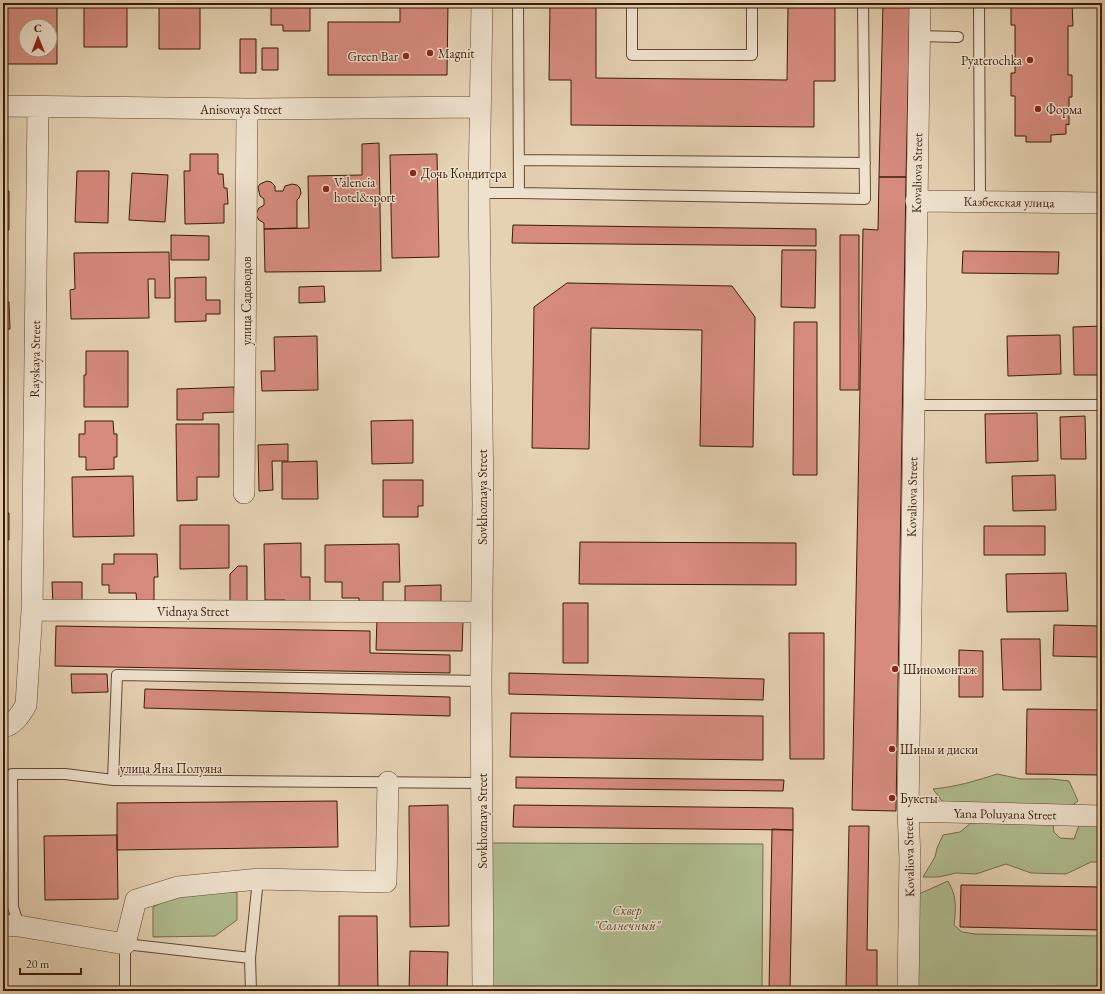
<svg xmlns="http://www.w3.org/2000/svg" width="1105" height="994" viewBox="0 0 1105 994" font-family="'EB Garamond',serif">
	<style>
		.green { fill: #b0bd90; stroke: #756c4c }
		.building { fill: #d68b7e; stroke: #3a1b07; fill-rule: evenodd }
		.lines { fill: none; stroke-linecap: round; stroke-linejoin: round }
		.lane-casing { stroke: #654932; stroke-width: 12 }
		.street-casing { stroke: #654932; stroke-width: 22 }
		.lane { stroke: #eee2ce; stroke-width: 10 }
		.street { stroke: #eee2ce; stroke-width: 21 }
		.poi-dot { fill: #8f2418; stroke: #eee2ce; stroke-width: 1.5 }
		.labels { text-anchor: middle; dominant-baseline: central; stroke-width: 3; stroke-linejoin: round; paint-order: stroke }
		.poi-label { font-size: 13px; fill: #3a1b07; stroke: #eee2ce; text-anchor: start }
		.street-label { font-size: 13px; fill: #3a1b07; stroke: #eee2ce }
		.park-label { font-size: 13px; font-style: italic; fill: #584429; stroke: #eee2ce }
	</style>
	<rect width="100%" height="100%" fill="#e5d2b3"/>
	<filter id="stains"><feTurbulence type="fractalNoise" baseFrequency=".005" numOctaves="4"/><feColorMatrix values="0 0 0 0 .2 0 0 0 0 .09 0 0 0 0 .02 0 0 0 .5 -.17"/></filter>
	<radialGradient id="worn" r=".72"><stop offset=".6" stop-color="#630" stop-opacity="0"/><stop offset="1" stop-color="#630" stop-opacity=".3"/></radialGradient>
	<path class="green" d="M 997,774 L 1021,779 L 1052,779 L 1069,781 L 1078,801 L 1070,807 L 1052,816 L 1054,832 L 1060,838 L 1074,839 L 1084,812 L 1102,812 L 1102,862 L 1091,862 L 1066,874 L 1031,873 L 1006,864 L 976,874 L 956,873 L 939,877 L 923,877 L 935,857 L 937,848 L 943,835 L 960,832 L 977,818 L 942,801 L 933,789 C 955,787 976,781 997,774 Z
		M 491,843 L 763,844 L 762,991 L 492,991 Z
		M 948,881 C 957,896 956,908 954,925 L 962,932 L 975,934 L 1102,936 L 1102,991 L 919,991 L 917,974 L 919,894 Z
		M 237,892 L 237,920 L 215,936 L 153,937 L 153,907 L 176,895 Z"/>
	<path class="building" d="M 3,3 L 57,3 L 57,64 L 3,64 ZM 26,26 L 50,26 L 50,50 L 26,50 Z
		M 104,3 L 127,3 L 127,47 L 84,47 L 84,5 L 103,5 Z
		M 271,3 L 310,3 L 310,31 L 283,31 L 283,25 L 271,25 Z
		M 400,3 L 448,3 L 447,75 L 328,75 L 328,22 L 400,22 Z
		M 550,3 L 596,3 L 596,78 L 787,80 L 788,3 L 835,3 L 835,81 L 814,81 L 814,127 L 571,125 L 571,80 L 549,80 Z
		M 883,3 L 910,3 L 906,177 L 879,177 Z
		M 1011,3 L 1072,3 L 1073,26 L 1068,26 L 1068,75 L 1072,75 L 1072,97 L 1069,97 L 1069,125 L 1066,124 L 1066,134 L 1051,135 L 1051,142 L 1026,142 L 1026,136 L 1015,136 L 1015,96 L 1011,96 L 1011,73 L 1015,73 L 1015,25 L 1011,25 Z
		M 159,4 L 200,4 L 200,49 L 159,49 Z
		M 240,39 L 256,39 L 256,73 L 240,73 Z
		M 262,48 L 278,48 L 278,70 L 262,70 Z
		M 379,143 L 381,271 L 265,272 L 264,229 L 309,228 L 308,176 L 362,175 L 362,144 Z
		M 3,147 L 5,147 L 5,171 L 3,171 Z
		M 190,154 L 218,154 L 218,174 L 223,174 L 224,188 L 227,188 L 228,204 L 224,204 L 224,223 L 185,224 L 184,171 L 190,171 Z
		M 437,154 L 439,257 L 392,258 L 390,155 Z
		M 77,171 L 109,171 L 108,223 L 75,222 Z
		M 132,173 L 168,175 L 165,222 L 129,220 Z
		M 879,177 L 906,177 L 896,811 L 852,810 L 863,229 L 878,230 Z
		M 267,181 L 271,182 L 275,186 L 275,191 L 283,191 L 285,186 L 292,184 L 297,185 L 300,188 L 301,193 L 299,198 L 297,200 L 297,228 L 264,229 L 264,223 L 259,220 L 256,215 L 257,212 L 259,208 L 264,205 L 264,199 L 260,196 L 258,187 L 260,184 Z
		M 3,191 L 9,191 L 9,230 L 3,230 Z
		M 513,225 L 816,229 L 816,246 L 512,243 Z
		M 171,235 L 209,236 L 209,260 L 171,260 Z
		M 840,235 L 859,235 L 859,390 L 840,390 Z
		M 782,250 L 816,250 L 815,308 L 781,307 Z
		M 963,251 L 1059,252 L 1058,274 L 962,273 Z
		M 169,252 L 170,298 L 155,298 L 155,279 L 148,279 L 149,318 L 71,319 L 70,290 L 75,289 L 74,253 Z
		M 206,277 L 206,300 L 220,300 L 220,314 L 206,314 L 206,321 L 175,322 L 175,278 Z
		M 567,283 L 732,286 L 755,317 L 753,447 L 700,446 L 702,330 L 591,328 L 589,449 L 532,448 L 534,307 Z
		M 324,286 L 325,302 L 299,303 L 299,287 Z
		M 3,302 L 9,302 L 10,329 L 3,329 Z
		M 794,322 L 817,322 L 817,475 L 793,475 Z
		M 1102,326 L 1102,375 L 1074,375 L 1073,327 Z
		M 1060,335 L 1061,374 L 1008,376 L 1007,336 Z
		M 317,336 L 318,390 L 262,391 L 261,371 L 275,371 L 274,337 Z
		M 86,351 L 128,351 L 128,407 L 84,407 L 84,375 L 86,375 Z
		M 234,387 L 235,412 L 203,413 L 203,420 L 177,420 L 177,389 Z
		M 1037,413 L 1038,461 L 986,463 L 985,414 Z
		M 1085,416 L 1086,459 L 1061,459 L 1060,417 Z
		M 413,420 L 413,463 L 372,464 L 371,421 Z
		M 85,421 L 113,421 L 114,434 L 117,434 L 117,457 L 114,457 L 114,469 L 86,470 L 86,457 L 79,457 L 79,434 L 85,434 Z
		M 176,424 L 219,424 L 219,477 L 197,477 L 197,500 L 177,501 Z
		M 288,444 L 288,461 L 272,461 L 273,490 L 259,491 L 258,445 Z
		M 317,461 L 318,499 L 282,499 L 282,462 Z
		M 1055,475 L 1056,510 L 1013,511 L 1012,476 Z
		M 133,476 L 134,536 L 73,537 L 72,477 Z
		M 383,480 L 423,480 L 423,506 L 418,506 L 418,517 L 383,517 Z
		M 3,513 L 9,513 L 9,540 L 3,540 Z
		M 180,525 L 229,525 L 229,568 L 180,569 Z
		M 984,526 L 1045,526 L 1045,555 L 984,555 Z
		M 580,542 L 796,543 L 796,585 L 579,584 Z
		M 301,543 L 301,577 L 310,577 L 310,602 L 285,603 L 285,600 L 265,600 L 264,544 Z
		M 399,544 L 400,582 L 383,582 L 383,603 L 359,603 L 359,598 L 342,598 L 342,582 L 325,582 L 325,545 Z
		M 114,554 L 157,554 L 158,577 L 154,577 L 154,604 L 137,604 L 136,593 L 109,593 L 109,585 L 102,585 L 102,564 L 114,564 Z
		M 238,566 L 247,566 L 247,605 L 230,605 L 230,574 Z
		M 1066,573 L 1068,611 L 1007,612 L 1006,574 Z
		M 52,582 L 82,582 L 82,604 L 53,605 Z
		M 441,585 L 441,604 L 405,604 L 405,586 Z
		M 563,603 L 588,603 L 588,663 L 563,663 Z
		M 377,619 L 463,620 L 462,651 L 376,650 Z
		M 1054,625 L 1099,626 L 1099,657 L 1053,656 Z
		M 56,626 L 370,631 L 370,653 L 450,655 L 450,673 L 55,666 Z
		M 789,633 L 824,633 L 824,759 L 790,759 Z
		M 1001,639 L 1040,639 L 1041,690 L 1003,690 Z
		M 959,650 L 983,651 L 983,697 L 959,697 Z
		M 509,673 L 764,679 L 763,700 L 509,694 Z
		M 71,674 L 107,674 L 108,692 L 72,693 Z
		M 145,689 L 450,697 L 450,716 L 144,708 Z
		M 1027,709 L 1102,710 L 1102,775 L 1026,774 Z
		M 511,713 L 763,716 L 763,760 L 510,757 Z
		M 516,777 L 784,780 L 783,791 L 516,788 Z
		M 337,801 L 338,847 L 117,850 L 117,803 Z
		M 448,805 L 449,926 L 410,927 L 409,806 Z
		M 514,805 L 793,808 L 793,830 L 513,827 Z
		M 849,826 L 869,826 L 867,950 L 877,950 L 877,991 L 846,991 Z
		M 772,829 L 793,830 L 790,991 L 769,991 Z
		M 117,835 L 118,899 L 45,900 L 44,836 Z
		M 961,885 L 1102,887 L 1102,930 L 960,927 Z
		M 339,916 L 377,916 L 378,991 L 339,991 Z
		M 410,951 L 448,952 L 447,991 L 409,991 Z"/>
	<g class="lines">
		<defs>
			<path id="lane" d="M 518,3 L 519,193 L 865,199 L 863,3
				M 632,3 L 632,55 L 752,55 L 752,3
				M 979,3 L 980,201
				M 919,36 L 958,37
				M 519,160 L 865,163
				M 479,193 L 519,193
				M 913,405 L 1102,405
				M 113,780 L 117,675 L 481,681
				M 19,926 L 13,907 L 12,774 L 65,774 L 113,780 L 482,783
				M 125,991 L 125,944 L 250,958
				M 251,991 L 250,958 L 258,879"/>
			<path id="street" d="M 482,3 L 479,193 L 483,503 L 481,681 L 483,991
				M 3,106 L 247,109 L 479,107
				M 916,201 L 1102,203
				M 244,493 L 247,109
				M 32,610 L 481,612
				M 3,727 C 14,725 21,714 26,705 L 32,610 L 38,107
				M 908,811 L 1102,816
				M 3,925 L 19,926 L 125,944 L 136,900 L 178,887 L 258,879 L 386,882 L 388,782
				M 908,991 L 910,859 L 908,811 L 920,3"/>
		</defs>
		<use href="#lane" class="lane-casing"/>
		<use href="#street" class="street-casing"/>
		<use href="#lane" class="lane"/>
		<use href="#street" class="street"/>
	</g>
	<g class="poi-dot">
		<circle cx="430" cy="53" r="4"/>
		<circle cx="406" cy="56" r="4"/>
		<circle cx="1030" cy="60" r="4"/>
		<circle cx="1038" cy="109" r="4"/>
		<circle cx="413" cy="173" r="4"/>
		<circle cx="326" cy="189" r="4"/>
		<circle cx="895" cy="669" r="4"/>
		<circle cx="892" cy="749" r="4"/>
		<circle cx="892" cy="798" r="4"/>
	</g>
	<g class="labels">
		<g class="poi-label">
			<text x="438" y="53">Magnit</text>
			<text x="398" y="56" text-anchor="end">Green Bar</text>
			<text x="1022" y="60" text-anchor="end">Pyaterochka</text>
			<text x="1046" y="109">Форма</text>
			<text x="421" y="173">Дочь Кондитера</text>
			<text x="334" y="182">Valencia<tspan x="334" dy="15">hotel&amp;sport</tspan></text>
			<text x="903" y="669">Шиномонтаж</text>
			<text x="900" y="749">Шины и диски</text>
			<text x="900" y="798">Букеты</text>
		</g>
		<g class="street-label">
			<text x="241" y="109">Anisovaya Street</text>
			<text transform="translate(917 173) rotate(-89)">Kovaliova Street</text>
			<text transform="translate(1009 202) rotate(1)">Казбекская улица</text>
			<text transform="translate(246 301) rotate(-90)">улица Садоводов</text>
			<text transform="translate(35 359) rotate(-89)">Rayskaya Street</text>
			<text transform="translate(482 497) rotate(-90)">Sovkhoznaya Street</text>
			<text transform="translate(912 497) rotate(-89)">Kovaliova Street</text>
			<text x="193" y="611">Vidnaya Street</text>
			<text x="171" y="768">улица Яна Полуяна</text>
			<text transform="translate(1005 814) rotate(1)">Yana Poluyana Street</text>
			<text transform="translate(482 821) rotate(-90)">Sovkhoznaya Street</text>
			<text transform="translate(909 857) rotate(-91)">Kovaliova Street</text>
		</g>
		<g class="park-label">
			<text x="627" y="910">Сквер<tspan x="627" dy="15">"Солнечный"</tspan></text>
		</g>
	</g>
	<rect width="1105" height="994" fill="none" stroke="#e5d2b3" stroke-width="16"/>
	<rect x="4" y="4" width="1097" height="986" fill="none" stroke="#3a1b07" stroke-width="2"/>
	<rect x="8" y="8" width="1089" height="978" fill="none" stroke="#3a1b07"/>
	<g transform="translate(38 38) rotate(359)"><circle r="19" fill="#eee2ce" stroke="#a6927e"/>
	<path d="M0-3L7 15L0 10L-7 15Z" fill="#8f2418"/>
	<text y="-6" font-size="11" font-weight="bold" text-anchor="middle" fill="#3a1b07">С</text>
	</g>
	<path d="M20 968v6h61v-6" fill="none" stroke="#3a1b07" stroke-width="2"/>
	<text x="26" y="968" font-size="12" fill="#3a1b07" stroke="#eee2ce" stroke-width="3" paint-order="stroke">20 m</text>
	<rect width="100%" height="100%" filter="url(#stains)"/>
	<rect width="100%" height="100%" fill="url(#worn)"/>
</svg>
